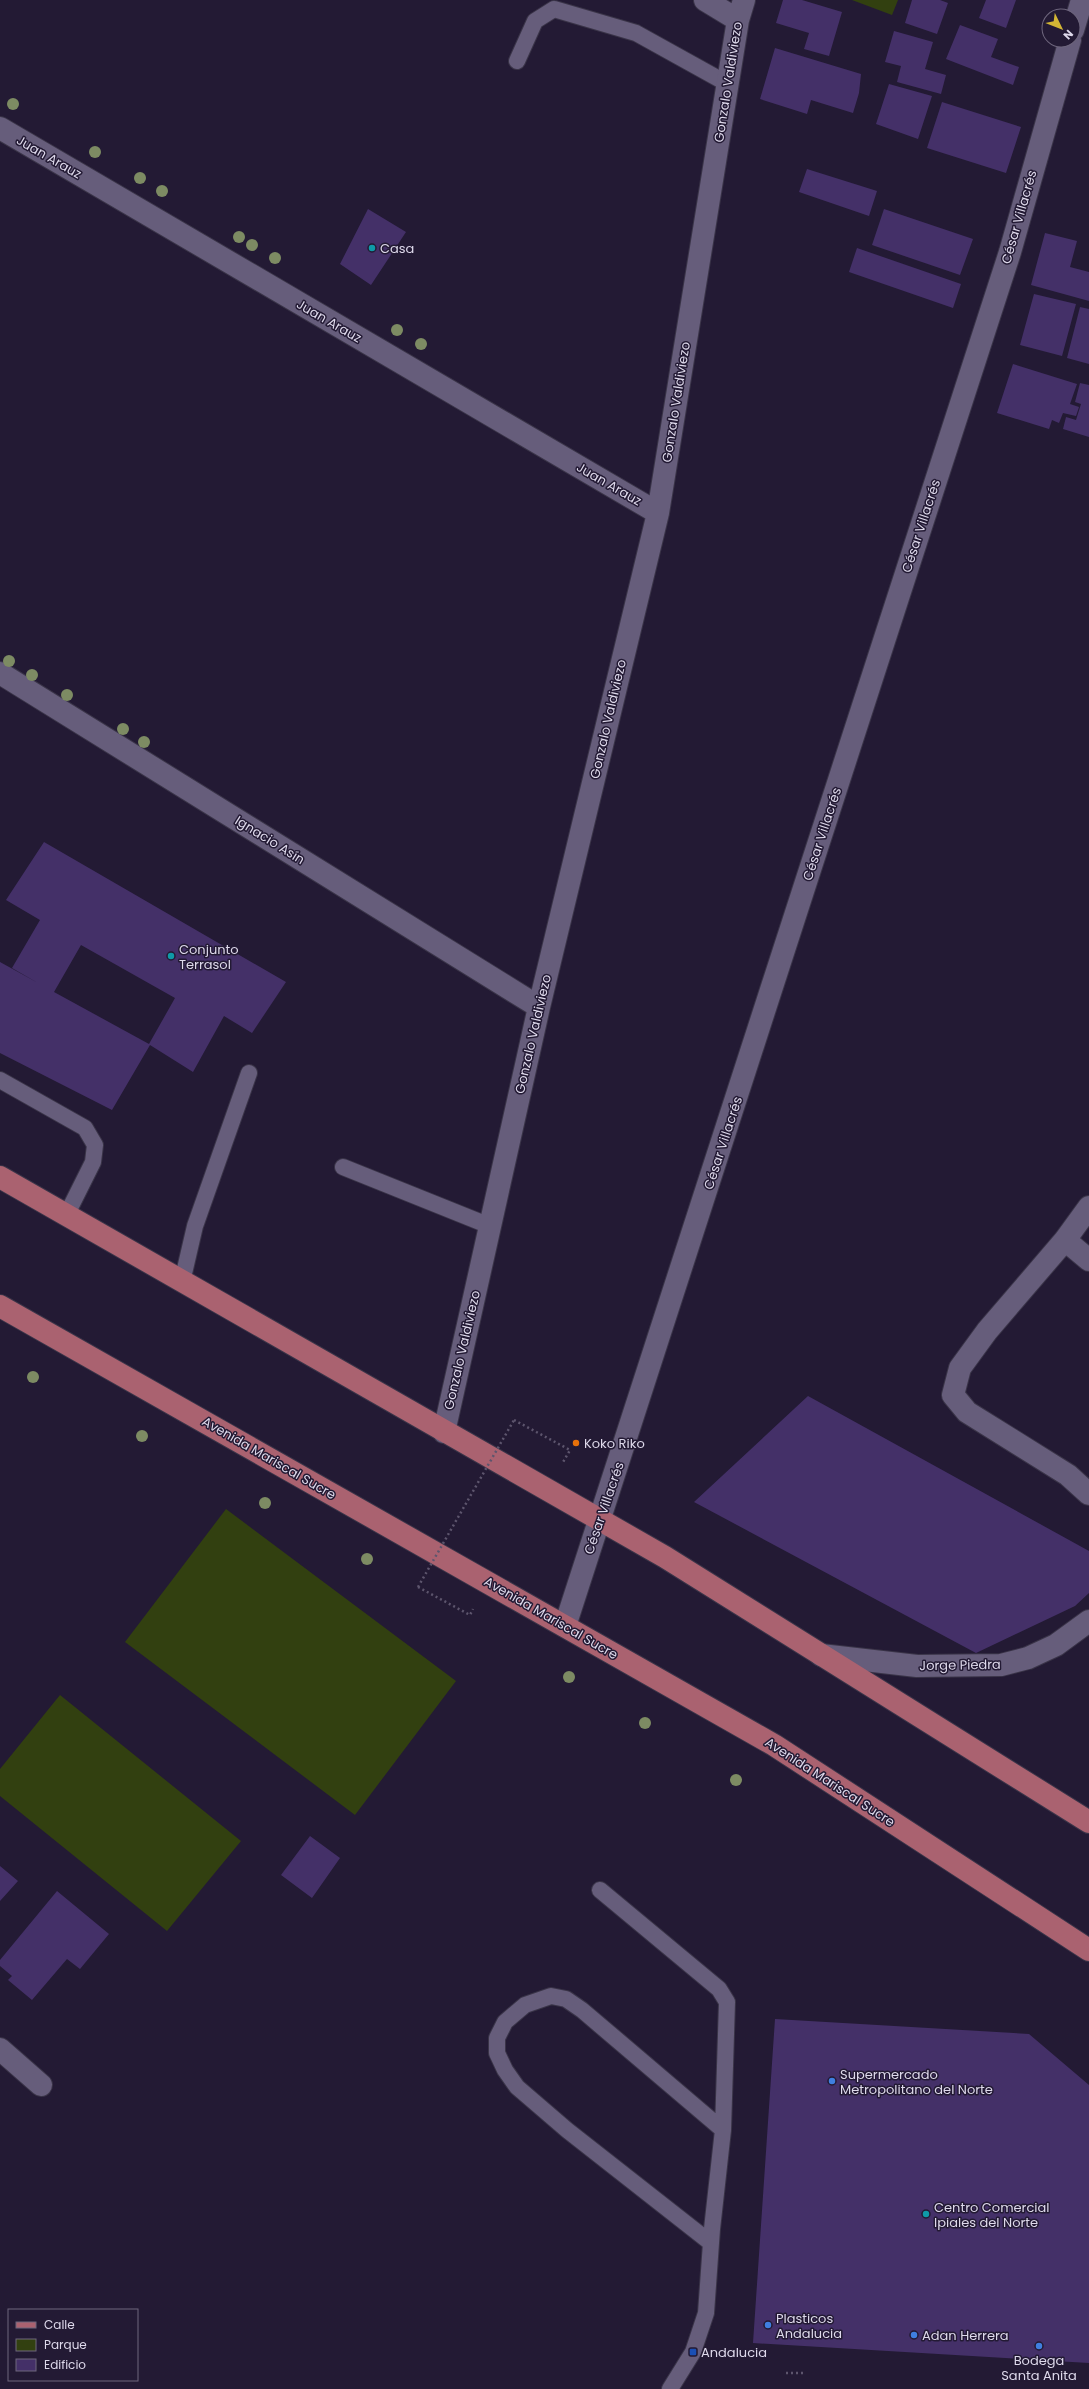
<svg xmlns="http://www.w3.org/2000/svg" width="1089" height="2389" viewBox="0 0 1089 2389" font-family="Poppins,sans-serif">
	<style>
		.green { fill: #324010 }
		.building { fill: #443068; fill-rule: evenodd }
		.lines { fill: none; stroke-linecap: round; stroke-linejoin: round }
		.service-casing { stroke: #3a3448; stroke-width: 18 }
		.minor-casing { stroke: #3a3448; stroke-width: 24 }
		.primary-casing { stroke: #3a3448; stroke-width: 24 }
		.path { stroke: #5d556d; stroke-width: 2.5; stroke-dasharray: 2 3; stroke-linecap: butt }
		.service { stroke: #665d7b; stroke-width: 16 }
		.minor { stroke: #665d7b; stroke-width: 22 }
		.primary { stroke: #aa6270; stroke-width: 22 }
		.path-bridge { stroke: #5d556d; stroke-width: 2.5; stroke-dasharray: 2 3; stroke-linecap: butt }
		.tree { fill: #7d8b63 }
		.culture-dot { fill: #0f9aa8; stroke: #231a34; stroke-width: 1.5 }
		.food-dot { fill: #e8710a; stroke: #231a34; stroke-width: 1.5 }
		.shop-dot { fill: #3f7fe0; stroke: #231a34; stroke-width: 1.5 }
		.transit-dot { fill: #1a4fb4; stroke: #231a34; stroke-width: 1.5 }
		.labels { text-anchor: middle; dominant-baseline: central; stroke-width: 3; stroke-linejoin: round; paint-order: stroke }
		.street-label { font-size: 13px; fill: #ded9eb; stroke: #231a34 }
		.poi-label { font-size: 13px; fill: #ded9eb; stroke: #231a34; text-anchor: start }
	</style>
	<rect width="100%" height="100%" fill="#231a34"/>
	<path class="green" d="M 852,0 L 898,0 L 892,15 Z
		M 226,1509 L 456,1681 L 355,1815 L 125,1642 Z
		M 60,1695 L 241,1841 L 167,1931 L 0,1796 L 0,1769 Z"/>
	<path class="building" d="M 783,0 L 802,0 L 842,12 L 829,56 L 804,49 L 809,33 L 776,23 Z
		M 912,0 L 940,0 L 948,3 L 937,34 L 905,23 Z
		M 986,0 L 1016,0 L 1006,28 L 979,18 Z
		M 960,25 L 998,39 L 991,57 L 1019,67 L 1013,85 L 946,59 Z
		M 894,31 L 933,42 L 925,69 L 946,75 L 941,94 L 897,82 L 901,66 L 885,62 Z
		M 775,48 L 861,74 L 859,93 L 853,113 L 811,100 L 807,114 L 760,99 Z
		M 889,84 L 932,96 L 918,139 L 876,124 Z
		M 942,102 L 1021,127 L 1006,173 L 927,148 Z
		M 807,169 L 877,191 L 869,216 L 799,192 Z
		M 368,209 L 406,232 L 371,285 L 340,264 Z
		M 884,209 L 973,239 L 960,275 L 872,245 Z
		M 1045,233 L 1077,241 L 1070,267 L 1089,272 L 1089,301 L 1031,285 Z
		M 857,248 L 961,284 L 953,308 L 849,272 Z
		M 1034,294 L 1076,304 L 1062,356 L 1020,345 Z
		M 1080,307 L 1089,309 L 1089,364 L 1067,358 Z
		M 1013,364 L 1077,384 L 1070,404 L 1079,407 L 1076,416 L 1063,413 L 1059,423 L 1052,420 L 1049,429 L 997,413 Z
		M 1080,383 L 1089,385 L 1089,437 L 1063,429 L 1066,417 L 1076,420 L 1081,404 L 1075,402 Z
		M 44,842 L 286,982 L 252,1033 L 224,1016 L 193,1072 L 150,1045 L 112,1110 L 0,1053 L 0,962 L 38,983 L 12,968 L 40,920 L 6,900 ZM 81,945 L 175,998 L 149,1044 L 54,992 Z
		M 808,1396 L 1089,1551 L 1089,1593 L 1075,1606 L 976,1653 L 694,1502 Z
		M 310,1836 L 340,1858 L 312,1898 L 281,1875 Z
		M 0,1866 L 18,1881 L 0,1901 Z
		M 57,1891 L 109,1934 L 80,1969 L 67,1959 L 32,2000 L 8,1980 L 12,1976 L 0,1966 L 0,1960 Z
		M 775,2019 L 1029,2034 L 1089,2085 L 1089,2363 L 753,2343 Z"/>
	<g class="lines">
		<defs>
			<path id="service" d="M 517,61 L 535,21 L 554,9 L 636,33 L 728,84
				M 0,1080 L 85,1128 L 95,1145 L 93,1162 L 66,1216
				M 343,1167 L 490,1226
				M 182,1282 L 195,1226 L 249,1073
				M 600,1890 L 719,1989 L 727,2002 L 723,2130 L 712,2229 L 706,2313 L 693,2352 L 670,2389
				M 711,2243 L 567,2130 L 517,2087 L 505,2070 L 497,2053 L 497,2038 L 505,2022 L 525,2005 L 551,1996 L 566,1999 L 582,2010 L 723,2130"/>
			<path id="minor" d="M 705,0 L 738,20
				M 1073,30 L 1082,0
				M 0,128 L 658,513
				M 0,673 L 539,1007
				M 1089,1207 L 1065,1240 L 987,1331 L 960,1368 L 953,1395 L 967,1412 L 1068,1475 L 1089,1494
				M 1065,1240 L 1089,1260
				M 444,1432 L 539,1007 L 658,513 L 738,20 L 744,0
				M 565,1626 L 1010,252 L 1070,40
				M 821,1655 L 917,1666 L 1001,1665 L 1028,1658 L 1056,1645 L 1089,1621
				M 0,2049 L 41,2085"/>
			<path id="primary" d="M 0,1177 L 665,1557 L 1089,1822
				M 0,1306 L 774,1745 L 1089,1950"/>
		</defs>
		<use href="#service" class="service-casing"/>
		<use href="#minor" class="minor-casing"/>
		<use href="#primary" class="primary-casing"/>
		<path class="path" d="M 514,1420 L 570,1450 L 562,1464
			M 418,1587 L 470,1615 L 473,1609
			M 786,2373 L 806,2373"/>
		<use href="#service" class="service"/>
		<use href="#minor" class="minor"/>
		<use href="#primary" class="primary"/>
		<path class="path-bridge" d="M 418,1587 L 514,1420"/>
	</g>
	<g class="tree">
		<circle cx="13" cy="104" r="6"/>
		<circle cx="95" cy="152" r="6"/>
		<circle cx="140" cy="178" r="6"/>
		<circle cx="162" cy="191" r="6"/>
		<circle cx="239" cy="237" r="6"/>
		<circle cx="252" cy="245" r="6"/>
		<circle cx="275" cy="258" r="6"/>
		<circle cx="397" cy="330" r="6"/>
		<circle cx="421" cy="344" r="6"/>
		<circle cx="9" cy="661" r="6"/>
		<circle cx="32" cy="675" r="6"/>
		<circle cx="67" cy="695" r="6"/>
		<circle cx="123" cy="729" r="6"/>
		<circle cx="144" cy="742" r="6"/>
		<circle cx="33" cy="1377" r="6"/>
		<circle cx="142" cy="1436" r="6"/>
		<circle cx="265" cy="1503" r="6"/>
		<circle cx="367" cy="1559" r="6"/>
		<circle cx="569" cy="1677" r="6"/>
		<circle cx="645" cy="1723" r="6"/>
		<circle cx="736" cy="1780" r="6"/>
	</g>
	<g class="culture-dot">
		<circle cx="372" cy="248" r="4"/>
		<circle cx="171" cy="956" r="4"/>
		<circle cx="926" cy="2214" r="4"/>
	</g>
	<circle class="food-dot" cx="576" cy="1443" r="4"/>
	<g class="shop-dot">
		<circle cx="832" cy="2081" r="4"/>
		<circle cx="768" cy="2325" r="4"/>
		<circle cx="914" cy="2335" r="4"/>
		<circle cx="1039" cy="2346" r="4"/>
	</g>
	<rect class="transit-dot" x="689" y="2348" width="8" height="8" rx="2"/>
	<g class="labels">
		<g class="street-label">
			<text transform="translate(728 82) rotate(-81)">Gonzalo Valdiviezo</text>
			<text transform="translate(49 157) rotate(30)">Juan Arauz</text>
			<text transform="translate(1019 217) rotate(-74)">César Villacrés</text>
			<text transform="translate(329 321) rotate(30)">Juan Arauz</text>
			<text transform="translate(676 402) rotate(-81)">Gonzalo Valdiviezo</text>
			<text transform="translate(609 484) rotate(30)">Juan Arauz</text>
			<text transform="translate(921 526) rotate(-72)">César Villacrés</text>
			<text transform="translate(608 719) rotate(-77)">Gonzalo Valdiviezo</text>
			<text transform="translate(822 834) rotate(-72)">César Villacrés</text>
			<text transform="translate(270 840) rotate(32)">Ignacio Asín</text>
			<text transform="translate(533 1034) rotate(-77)">Gonzalo Valdiviezo</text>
			<text transform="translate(723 1143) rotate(-72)">César Villacrés</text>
			<text transform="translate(462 1350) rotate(-77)">Gonzalo Valdiviezo</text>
			<text transform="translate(269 1458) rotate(30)">Avenida Mariscal Sucre</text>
			<text transform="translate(604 1508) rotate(-71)">César Villacrés</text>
			<text transform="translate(551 1618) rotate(30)">Avenida Mariscal Sucre</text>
			<text transform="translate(960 1665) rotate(-1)">Jorge Piedra</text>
			<text transform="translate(830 1782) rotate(33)">Avenida Mariscal Sucre</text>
		</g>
		<g class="poi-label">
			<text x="380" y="248">Casa</text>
			<text x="179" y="949">Conjunto<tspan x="179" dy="15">Terrasol</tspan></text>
			<text x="584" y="1443">Koko Riko</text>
			<text x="840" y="2074">Supermercado<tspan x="840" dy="15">Metropolitano del Norte</tspan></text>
			<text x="934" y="2207">Centro Comercial<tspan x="934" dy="15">Ipiales del Norte</tspan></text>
			<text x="776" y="2318">Plasticos<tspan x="776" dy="15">Andalucia</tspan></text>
			<text x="922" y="2335">Adan Herrera</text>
			<text x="701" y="2352">Andalucia</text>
			<text x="1039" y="2360" text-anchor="middle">Bodega<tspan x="1039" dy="15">Santa Anita</tspan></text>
		</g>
	</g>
	<rect x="8" y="2309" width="130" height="72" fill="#231a34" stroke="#6e667d"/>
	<rect x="16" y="2322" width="20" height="6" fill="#aa6270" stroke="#6e667d"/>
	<text x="44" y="2329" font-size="12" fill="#ded9eb">Calle</text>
	<rect x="16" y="2339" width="20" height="12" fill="#324010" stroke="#6e667d"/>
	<text x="44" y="2349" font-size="12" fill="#ded9eb">Parque</text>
	<rect x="16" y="2359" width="20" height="12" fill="#443068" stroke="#6e667d"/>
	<text x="44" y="2369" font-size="12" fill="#ded9eb">Edificio</text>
	<g transform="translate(1061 28) rotate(133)"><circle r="19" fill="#231a34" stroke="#6e667d"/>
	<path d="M0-3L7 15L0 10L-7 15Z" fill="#d3b635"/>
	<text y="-6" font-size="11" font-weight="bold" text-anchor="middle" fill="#ded9eb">N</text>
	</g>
</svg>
